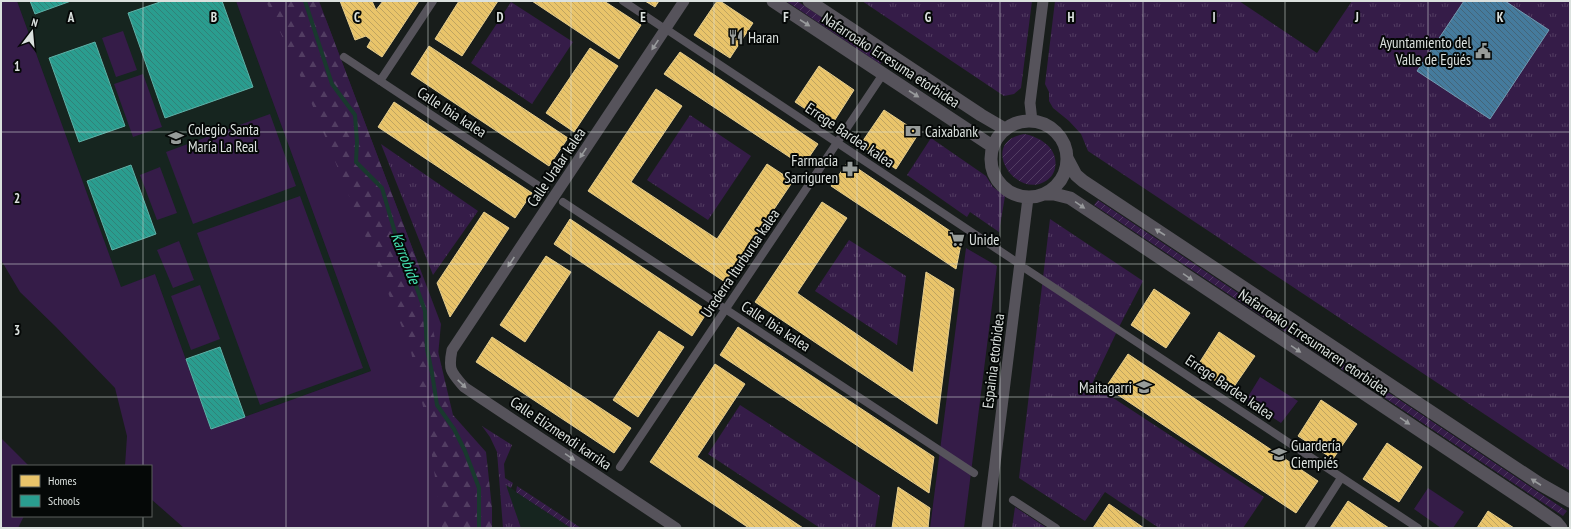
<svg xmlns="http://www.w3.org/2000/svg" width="1571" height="529" viewBox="0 0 1571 529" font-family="'PT Sans Narrow',sans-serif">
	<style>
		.built { fill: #16251f }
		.grass { fill: #351c48 }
		.forest { fill: url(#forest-firs) }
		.park { fill: url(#park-tufts) }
		.garden { fill: url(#garden-furrows) }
		.homes { fill: url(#homes-back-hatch); stroke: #e5cd8d }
		.schools { fill: url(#schools-back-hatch); stroke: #5fb1a7 }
		.public { fill: url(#public-back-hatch); stroke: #729ab0 }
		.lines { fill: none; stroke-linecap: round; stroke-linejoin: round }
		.stream { stroke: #19392e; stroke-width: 4 }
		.pedestrian { stroke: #56535b; stroke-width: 8 }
		.minor { stroke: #56535b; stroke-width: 11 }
		.tertiary { stroke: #56535b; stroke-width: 13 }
		.oneway { fill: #989a9c }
		.grid { fill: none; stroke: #dbe1de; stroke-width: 1; stroke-opacity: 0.55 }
		.labels { text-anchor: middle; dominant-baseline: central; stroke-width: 4; stroke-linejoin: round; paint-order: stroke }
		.poi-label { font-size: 15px; fill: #dbe1de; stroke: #050807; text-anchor: start }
		.street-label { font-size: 15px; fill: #dbe1de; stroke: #050807 }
		.water-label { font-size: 16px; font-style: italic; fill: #45e1b2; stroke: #050807 }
		.grid-label { font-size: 13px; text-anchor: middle; font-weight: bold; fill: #dbe1de; stroke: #050807; stroke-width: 4; stroke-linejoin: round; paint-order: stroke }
	</style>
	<defs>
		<pattern id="forest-firs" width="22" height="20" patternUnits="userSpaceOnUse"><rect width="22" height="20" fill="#351c48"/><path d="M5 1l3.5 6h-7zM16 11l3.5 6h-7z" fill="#523d62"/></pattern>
		<pattern id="park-tufts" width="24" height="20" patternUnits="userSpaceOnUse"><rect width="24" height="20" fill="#351c48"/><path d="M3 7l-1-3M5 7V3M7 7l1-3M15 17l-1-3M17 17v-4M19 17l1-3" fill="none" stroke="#523d62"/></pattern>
		<pattern id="garden-furrows" width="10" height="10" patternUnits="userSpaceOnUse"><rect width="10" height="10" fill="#351c48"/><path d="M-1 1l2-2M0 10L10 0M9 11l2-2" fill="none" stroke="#523d62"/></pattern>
		<pattern id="homes-back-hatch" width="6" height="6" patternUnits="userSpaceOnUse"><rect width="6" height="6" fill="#e9c46a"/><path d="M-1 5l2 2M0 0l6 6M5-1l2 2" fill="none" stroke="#bfa460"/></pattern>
		<pattern id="schools-back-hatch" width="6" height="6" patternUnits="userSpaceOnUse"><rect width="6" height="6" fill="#2a9d8f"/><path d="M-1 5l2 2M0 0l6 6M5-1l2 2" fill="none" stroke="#318278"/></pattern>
		<pattern id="public-back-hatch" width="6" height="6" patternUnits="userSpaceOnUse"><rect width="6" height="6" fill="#457b9d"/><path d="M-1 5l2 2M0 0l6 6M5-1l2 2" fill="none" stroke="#446579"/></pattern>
	</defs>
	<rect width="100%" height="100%" fill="#181d1b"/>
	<path class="built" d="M 17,1 L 236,1 L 371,371 L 211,429 L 155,274 L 121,288 Z
		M 505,484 L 571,528 L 521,528 Z"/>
	<path class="grass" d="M 1,1 L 17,1 L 121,287 L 155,274 L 211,429 L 371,371 L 236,1 L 319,1 L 441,324 L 438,356 L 459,528 L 184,528 L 151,499 L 151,466 L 125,466 L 127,436 L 115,388 L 56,327 L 20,292 L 1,260 Z
		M 123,31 L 137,70 L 116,77 L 102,38 Z
		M 143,74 L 162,127 L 133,137 L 114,84 Z
		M 270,114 L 296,186 L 193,224 L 166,152 Z
		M 160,167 L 177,213 L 157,220 L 140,175 Z
		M 300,196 L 363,368 L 260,405 L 197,233 Z
		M 179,241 L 194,280 L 173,288 L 157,250 Z
		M 966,248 L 997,266 L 964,528 L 930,528 Z
		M 200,285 L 220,339 L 191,350 L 171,296 Z
		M 1260,377 L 1298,401 L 1281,423 L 1246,400 Z
		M 1,438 L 29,466 L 13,466 L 13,516 L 24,516 L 18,528 L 1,528 Z
		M 1428,488 L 1464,512 L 1453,528 L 1441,528 L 1414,509 Z"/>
	<path class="forest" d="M 266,1 L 317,1 L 326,20 L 416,258 L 453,415 L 486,452 L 492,508 L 492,528 L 442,528 L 429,434 L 410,347 L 303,82 Z"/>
	<path class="park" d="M 862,1 L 1032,1 L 1021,88 L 1014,94 L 1004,96 Z
		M 1055,1 L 1239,1 L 1317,53 L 1352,1 L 1570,1 L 1570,471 L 1088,151 L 1081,134 L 1069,121 L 1053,108 L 1049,101 L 1049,92 L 1045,84 Z
		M 511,2 L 573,42 L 532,104 L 471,63 Z
		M 690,115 L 751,156 L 708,220 L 647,180 Z
		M 931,138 L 986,176 L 993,187 L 1005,196 L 999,232 L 970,212 L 967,217 L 907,175 Z
		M 381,144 L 478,211 L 433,275 Z
		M 1050,219 L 1143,281 L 1120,325 L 1092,384 L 1264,497 L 1243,528 L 1159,528 L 1105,492 L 1085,521 L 1019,478 Z
		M 849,240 L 906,276 L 897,345 L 815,291 Z
		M 740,405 L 880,496 L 875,528 L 820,528 L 708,454 Z
		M 482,426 L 512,445 L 504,464 L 505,478 L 513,483 L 511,488 L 506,485 L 521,528 L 503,528 L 497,452 L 490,437 Z
		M 1015,507 L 1047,528 L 1012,528 Z"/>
	<path class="garden" d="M 786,1 L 797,1 L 885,59 L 880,64 Z
		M 1024,134 C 1041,137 1059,149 1055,168 C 1054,174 1050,179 1044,182 C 1015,198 978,142 1024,134 Z
		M 1098,200 L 1567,511 L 1563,516 L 1094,205 Z
		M 517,486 L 581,528 L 571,528 L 516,492 Z"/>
	<path class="homes" d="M 340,1 L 372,1 L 376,10 L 383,1 L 419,1 L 382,57 L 367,47 L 371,40 L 366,36 L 355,40 Z
		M 459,1 L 498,1 L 462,56 L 435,39 Z
		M 532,1 L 604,1 L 641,25 L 619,59 Z
		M 645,1 L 659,1 L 655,7 Z
		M 717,1 L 720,1 L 753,23 L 730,58 L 694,35 Z
		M 429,46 L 568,138 L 549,166 L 411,74 Z
		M 590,48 L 618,66 L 574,132 L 546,113 Z
		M 680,52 L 818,144 L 803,166 L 664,74 Z
		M 819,66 L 854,90 L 831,126 L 795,102 Z
		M 656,89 L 682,106 L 631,182 L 717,239 L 767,164 L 793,181 L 725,282 L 588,191 Z
		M 394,102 L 532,193 L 515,218 L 378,127 Z
		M 884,110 L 919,133 L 896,169 L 860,145 Z
		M 848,162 L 962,239 L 956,269 L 831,186 Z
		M 822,202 L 847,218 L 797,293 L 913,373 L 926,272 L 954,289 L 937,424 L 755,302 Z
		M 484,212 L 509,228 L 450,317 L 437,283 Z
		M 570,219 L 708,311 L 692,336 L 554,244 Z
		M 546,256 L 571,272 L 525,342 L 500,325 Z
		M 1154,289 L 1190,313 L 1166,348 L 1131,325 Z
		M 738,327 L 934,457 L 929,493 L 720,355 Z
		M 659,331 L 684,347 L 638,417 L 613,400 Z
		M 1219,332 L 1255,356 L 1231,391 L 1196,368 Z
		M 492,337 L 631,428 L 614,453 L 476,362 Z
		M 1128,354 L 1318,481 L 1296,513 L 1106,387 Z
		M 715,364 L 745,384 L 697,457 L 803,528 L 749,528 L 650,462 Z
		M 1321,400 L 1357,424 L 1333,459 L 1298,436 Z
		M 1387,443 L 1422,467 L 1399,502 L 1363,479 Z
		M 898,487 L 930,508 L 928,528 L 892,528 Z
		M 1348,501 L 1389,528 L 1330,528 Z
		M 1109,504 L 1144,528 L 1093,528 Z
		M 1488,511 L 1514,528 L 1477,528 Z"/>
	<path class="schools" d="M 30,1 L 71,1 L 35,14 Z
		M 163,1 L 222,1 L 253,87 L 165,118 L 128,13 Z
		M 95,42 L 125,126 L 79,142 L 49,58 Z
		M 131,165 L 156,234 L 112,250 L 87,181 Z
		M 220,347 L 245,417 L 211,429 L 186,359 Z"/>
	<path class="public" d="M 1464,1 L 1505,1 L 1549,30 L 1490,119 L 1417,71 Z"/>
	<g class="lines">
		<path class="stream" d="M 305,1 L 332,84 L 355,115 L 357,142 L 356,162 L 382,188 L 396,236 L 408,260 L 415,283 L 425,311 L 427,349 L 432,373 L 437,405 L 454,429 L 465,451 L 479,488 L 479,528"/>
		<path class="pedestrian" d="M 623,1 L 662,27
			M 669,31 L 1015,261
			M 344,57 L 545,190
			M 380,81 L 433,1
			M 563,202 L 974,473
			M 1026,269 L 1418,528
			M 620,467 L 883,74
			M 1013,500 L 1056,528
			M 1309,528 L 1341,478"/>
		<path class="minor" d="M 1032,121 L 1030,103 L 1043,1
			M 676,528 L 464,387 C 451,372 448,370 452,350 L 684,1
			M 987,528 L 1028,198"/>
		<path class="tertiary" d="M 773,1 L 992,146
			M 809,1 L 981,115 L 1005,129
			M991 159a38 38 0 1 1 76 0a38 38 0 1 1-76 0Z
			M 1067,158 L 1076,175 L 1083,181 L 1540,484 L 1570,501
			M 1044,194 L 1054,194 L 1070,198 L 1530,504 L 1556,522 L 1561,528"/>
	</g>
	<defs><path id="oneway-solid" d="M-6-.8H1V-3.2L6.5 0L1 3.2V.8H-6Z"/></defs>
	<g class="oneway">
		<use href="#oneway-solid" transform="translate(805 23) rotate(33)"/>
		<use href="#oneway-solid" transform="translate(655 45) rotate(124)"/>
		<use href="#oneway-solid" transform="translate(914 94) rotate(33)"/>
		<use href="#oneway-solid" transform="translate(583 153) rotate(124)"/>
		<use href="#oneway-solid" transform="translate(1080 205) rotate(34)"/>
		<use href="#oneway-solid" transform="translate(1160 232) rotate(-147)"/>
		<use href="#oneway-solid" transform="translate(511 262) rotate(124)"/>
		<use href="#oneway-solid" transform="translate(1188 277) rotate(34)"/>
		<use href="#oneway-solid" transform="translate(1296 349) rotate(34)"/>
		<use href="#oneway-solid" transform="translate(462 384) rotate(44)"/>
		<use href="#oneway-solid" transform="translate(1405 421) rotate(34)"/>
		<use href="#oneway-solid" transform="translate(570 457) rotate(34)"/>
		<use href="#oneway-solid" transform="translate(1536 482) rotate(-147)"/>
	</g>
	<path class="grid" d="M 143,1 L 143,466M 286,1 L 286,528M 428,1 L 428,528M 571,1 L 571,528M 714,1 L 714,528M 857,1 L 857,528M 1000,1 L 1000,528M 1143,1 L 1143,528M 1285,1 L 1285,528M 1428,1 L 1428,528M 1,132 L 1570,132M 1,264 L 1570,264M 1,397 L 1570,397M 143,516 L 143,528"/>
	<defs>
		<symbol id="restaurant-bare" viewBox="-9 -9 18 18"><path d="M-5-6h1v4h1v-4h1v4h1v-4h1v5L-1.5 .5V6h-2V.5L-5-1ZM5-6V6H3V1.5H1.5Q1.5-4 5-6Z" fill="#979c9a" stroke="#050807" stroke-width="2.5" paint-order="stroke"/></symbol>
		<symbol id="civic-bare" viewBox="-9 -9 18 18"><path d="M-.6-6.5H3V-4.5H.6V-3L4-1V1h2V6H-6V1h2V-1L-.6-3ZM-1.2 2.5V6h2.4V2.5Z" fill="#979c9a" stroke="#050807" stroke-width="2.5" paint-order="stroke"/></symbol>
		<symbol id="bank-bare" viewBox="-9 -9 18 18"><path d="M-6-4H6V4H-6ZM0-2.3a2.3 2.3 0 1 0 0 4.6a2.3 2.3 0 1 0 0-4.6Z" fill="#979c9a" stroke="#050807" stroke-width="2.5" paint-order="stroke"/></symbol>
		<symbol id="school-bare" viewBox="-9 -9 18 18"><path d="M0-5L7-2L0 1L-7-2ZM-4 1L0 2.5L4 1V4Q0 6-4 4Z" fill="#979c9a" stroke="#050807" stroke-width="2.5" paint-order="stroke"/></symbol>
		<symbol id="pharmacy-bare" viewBox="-9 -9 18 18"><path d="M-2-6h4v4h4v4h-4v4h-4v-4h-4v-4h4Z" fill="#979c9a" stroke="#050807" stroke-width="2.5" paint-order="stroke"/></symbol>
		<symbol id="supermarket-bare" viewBox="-9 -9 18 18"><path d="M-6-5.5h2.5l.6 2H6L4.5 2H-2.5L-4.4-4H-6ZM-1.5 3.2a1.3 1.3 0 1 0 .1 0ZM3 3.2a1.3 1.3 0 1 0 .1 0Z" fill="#979c9a" stroke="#050807" stroke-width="2.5" paint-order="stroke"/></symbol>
	</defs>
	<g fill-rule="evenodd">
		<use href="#restaurant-bare" x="725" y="26" width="22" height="22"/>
		<use href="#civic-bare" x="1472" y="40" width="22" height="22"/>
		<use href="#bank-bare" x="902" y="120" width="22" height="22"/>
		<use href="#school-bare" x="165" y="127" width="22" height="22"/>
		<use href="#pharmacy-bare" x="839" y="158" width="22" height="22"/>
		<use href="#supermarket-bare" x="946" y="228" width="22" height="22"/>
		<use href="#school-bare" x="1133" y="376" width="22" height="22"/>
		<use href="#school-bare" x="1268" y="443" width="22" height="22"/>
	</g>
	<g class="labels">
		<g class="poi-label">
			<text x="748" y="37">Haran</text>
			<text x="1471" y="42" text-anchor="end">Ayuntamiento del<tspan x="1471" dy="17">Valle de Egüés</tspan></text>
			<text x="188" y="129">Colegio Santa<tspan x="188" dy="17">María La Real</tspan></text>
			<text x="925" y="131">Caixabank</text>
			<text x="838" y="160" text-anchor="end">Farmacia<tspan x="838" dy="17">Sarriguren</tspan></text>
			<text x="969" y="239">Unide</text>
			<text x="1132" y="387" text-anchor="end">Maitagarri</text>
			<text x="1291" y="445">Guardería<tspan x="1291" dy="17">Ciempiés</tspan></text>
		</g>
		<g class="street-label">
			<text transform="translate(891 60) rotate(33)">Nafarroako Erresuma etorbidea</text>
			<text transform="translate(452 112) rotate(33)">Calle Ibia kalea</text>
			<text transform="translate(850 135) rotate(34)">Errege Bardea kalea</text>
			<text transform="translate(556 167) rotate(-56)">Calle Uralar kalea</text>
			<text transform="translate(740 263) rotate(-56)">Urederra Iturburua kalea</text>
			<text transform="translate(776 326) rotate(33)">Calle Ibia kalea</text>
			<text transform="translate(1314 342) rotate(34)">Nafarroako Erresumaren etorbidea</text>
			<text transform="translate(993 361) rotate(-83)">Espainia etorbidea</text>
			<text transform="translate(1230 387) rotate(34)">Errege Bardea kalea</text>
			<text transform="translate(561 433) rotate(34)">Calle Elizmendi karrika</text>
		</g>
		<g class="water-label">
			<text transform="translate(406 258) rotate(69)">Karrobide</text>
		</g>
	</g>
	<g class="grid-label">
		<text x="71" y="22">A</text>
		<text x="214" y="22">B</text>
		<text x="357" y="22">C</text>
		<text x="500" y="22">D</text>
		<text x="643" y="22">E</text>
		<text x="786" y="22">F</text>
		<text x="928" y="22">G</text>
		<text x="1071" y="22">H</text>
		<text x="1214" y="22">I</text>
		<text x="1357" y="22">J</text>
		<text x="1500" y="22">K</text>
		<text x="17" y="71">1</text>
		<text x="17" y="203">2</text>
		<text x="17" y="335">3</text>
	</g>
	<rect width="1571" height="529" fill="none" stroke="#dbe1de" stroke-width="4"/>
	<rect x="12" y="465" width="140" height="52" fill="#050807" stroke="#5b5f5d"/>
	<rect x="20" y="475" width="20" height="12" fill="#e9c46a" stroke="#5b5f5d"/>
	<text x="48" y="485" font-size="12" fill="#dbe1de">Homes</text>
	<rect x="20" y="495" width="20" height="12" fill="#2a9d8f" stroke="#5b5f5d"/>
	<text x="48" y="505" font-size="12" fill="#dbe1de">Schools</text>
	<g transform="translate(32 32) rotate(16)" stroke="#050807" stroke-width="3" paint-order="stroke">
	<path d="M0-3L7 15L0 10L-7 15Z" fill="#dbe1de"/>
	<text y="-6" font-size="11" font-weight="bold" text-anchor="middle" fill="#dbe1de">N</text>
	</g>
</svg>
